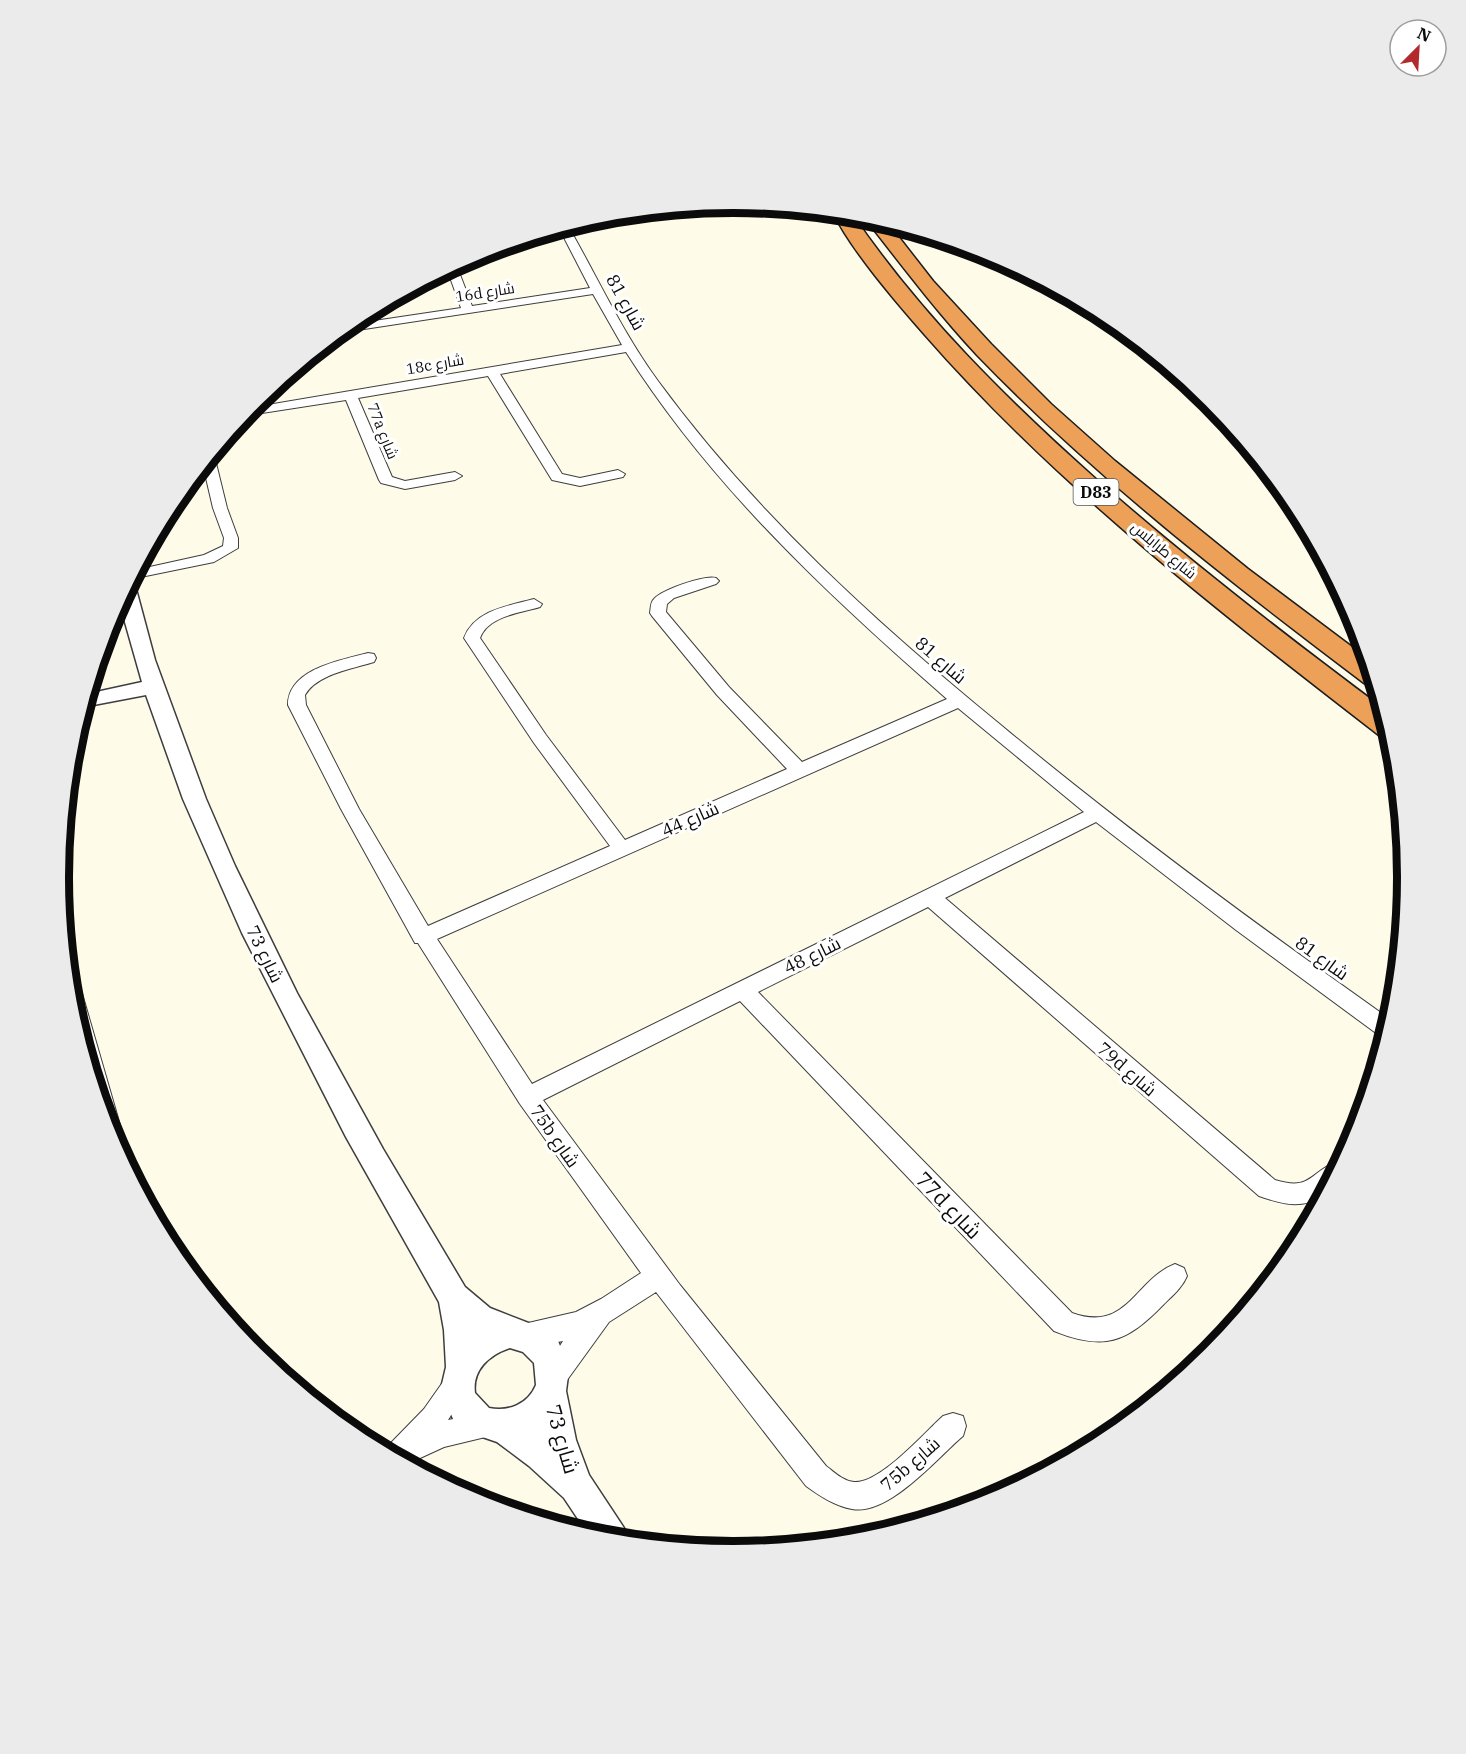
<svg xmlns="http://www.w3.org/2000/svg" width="1466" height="1754" viewBox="0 0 1466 1754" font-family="'IBM Plex Serif',Cairo,serif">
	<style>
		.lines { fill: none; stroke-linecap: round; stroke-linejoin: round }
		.minor-casing { stroke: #3e3e3e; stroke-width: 2 }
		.tertiary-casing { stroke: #3e3e3e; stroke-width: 3 }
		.motorway-casing { stroke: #1c1c1c; stroke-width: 3 }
		.minor { fill: #fff; fill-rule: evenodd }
		.tertiary { fill: #fff; fill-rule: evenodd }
		.motorway { fill: #eda058; fill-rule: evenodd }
		.labels { text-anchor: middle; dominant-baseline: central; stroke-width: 6; stroke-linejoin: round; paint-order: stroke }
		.far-street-label { font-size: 15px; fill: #0b0b0b; stroke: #fff }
		.shield { fill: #fff; stroke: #545454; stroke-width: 1.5 }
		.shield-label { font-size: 16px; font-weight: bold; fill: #0b0b0b }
		.street-label { font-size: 18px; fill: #0b0b0b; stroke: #fff }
		.near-street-label { font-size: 21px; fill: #0b0b0b; stroke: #fff }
		.rim { fill: none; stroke: #0b0b0b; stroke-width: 8 }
	</style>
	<rect width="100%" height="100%" fill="#fefbe9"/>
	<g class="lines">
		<defs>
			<path id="minor" d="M 568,226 C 598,278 622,332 658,381 C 755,513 876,623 1002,726 C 1127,830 1258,926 1391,1020 L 1386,1038 L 1380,1036 L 1236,930 L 1096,822 L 945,898 L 1275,1180 C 1311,1191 1309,1173 1336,1162 L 1341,1164 L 1323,1197 C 1300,1209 1282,1204 1259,1196 L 928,907 L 758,992 L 1072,1313 C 1128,1333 1134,1280 1175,1264 L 1184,1268 L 1187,1276 C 1182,1288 1172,1296 1163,1305 C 1126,1343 1104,1351 1054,1331 L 740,1001 L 543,1100 L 680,1285 L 826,1466 C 834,1472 843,1481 854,1482 C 880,1484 924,1433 943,1416 L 953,1413 L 963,1416 L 966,1426 L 963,1436 C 937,1458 889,1516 852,1509 C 835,1506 820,1496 806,1486 L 656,1292 L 609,1322 L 562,1387 L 553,1391 L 544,1387 L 540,1378 L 563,1341 L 524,1348 L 515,1344 L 511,1335 L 515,1326 L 576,1312 L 601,1299 L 641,1273 L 520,1104 L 418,943 L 415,943 L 341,809 L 288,705 C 288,669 341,660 368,653 L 374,654 L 376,658 L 374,662 C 352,669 317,674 305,695 L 306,705 L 359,809 L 428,926 L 610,846 L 534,743 L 464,638 C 475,610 508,606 534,599 L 542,604 L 540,607 C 520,613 488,616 480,638 L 546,735 L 625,840 L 787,769 L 717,695 L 652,616 L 650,613 C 651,608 650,603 654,599 C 662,590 704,575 716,578 L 719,581 L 716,584 L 674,598 L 667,604 L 666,612 L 729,687 L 802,762 L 947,699 C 829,596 711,486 626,352 L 500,374 L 562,474 L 580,478 L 618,470 L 625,474 L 623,477 L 580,486 L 552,480 L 488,376 L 358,398 L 392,477 L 405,481 L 455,472 L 462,476 L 455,480 L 405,489 L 381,483 L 379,480 L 346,400 L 243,416 L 249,408 L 622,345 L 593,294 L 338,333 L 347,325 L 461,308 L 447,269 L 456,264 L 472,306 L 590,288 L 559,228 ZM 958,708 L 1084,812 L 532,1084 L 437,939 Z
				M 211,455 L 215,459 L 227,508 L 238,538 L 238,548 L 214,562 L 131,579 L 136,570 L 204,555 L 223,546 L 224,538 L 213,508 L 203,465 Z
				M 69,982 L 77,984 L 81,990 L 124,1139 L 120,1146 L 116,1147 L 110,1135 L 71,1008 Z
				M 459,1368 L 468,1372 L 472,1381 L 448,1420 L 489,1412 L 498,1416 L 502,1425 L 498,1434 L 444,1447 L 407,1464 L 383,1451 L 424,1409 L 450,1372 Z"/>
			<path id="tertiary" d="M 129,584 L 136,589 L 155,660 L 206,799 L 235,866 L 297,993 L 383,1149 L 465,1287 L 490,1308 L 544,1329 L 558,1341 L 569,1368 L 566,1391 L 576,1440 L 589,1475 L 624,1528 L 629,1541 L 601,1538 L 588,1534 L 564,1498 L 529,1466 L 497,1442 L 465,1431 L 454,1421 L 443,1396 L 442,1384 L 446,1367 L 444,1330 L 439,1302 L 346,1137 L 242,933 L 183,799 L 146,695 L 83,707 L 87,694 L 142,682 L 119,601 ZM 510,1348 L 523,1352 L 534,1363 L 536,1385 C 528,1404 509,1412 489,1408 L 475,1393 C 472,1370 489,1355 510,1348 Z"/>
			<path id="motorway" d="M 833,212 L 852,214 C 921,315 1006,399 1097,480 C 1189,561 1286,636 1384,709 L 1392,738 L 1380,736 C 1221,613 1058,487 925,335 C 897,303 851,250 833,212 Z
				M 866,216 L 887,222 L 933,281 L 991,344 L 1051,404 L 1115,461 L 1248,569 L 1368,659 L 1376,685 L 1364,683 C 1229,581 1095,477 977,355 C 938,313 903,267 868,222 Z"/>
		</defs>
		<use href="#minor" class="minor-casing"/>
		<use href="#tertiary" class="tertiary-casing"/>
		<use href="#motorway" class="motorway-casing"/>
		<use href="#minor" class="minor"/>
		<use href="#tertiary" class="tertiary"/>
		<use href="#motorway" class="motorway"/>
	</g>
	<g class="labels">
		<g class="far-street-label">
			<text transform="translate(485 292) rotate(-9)">16d شارع</text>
			<text transform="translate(435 364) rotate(-10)">18c شارع</text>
			<text transform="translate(383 431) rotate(68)">77a شارع</text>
			<text transform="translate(1164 550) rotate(40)">شارع طرابلس</text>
		</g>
		<rect class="shield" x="1073.5" y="479" width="45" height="26" rx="4.5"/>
		<g class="shield-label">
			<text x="1096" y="492">D83</text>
		</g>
		<g class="street-label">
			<text transform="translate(626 302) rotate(61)">شارع 81</text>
			<text transform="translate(941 660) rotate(41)">شارع 81</text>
			<text transform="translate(690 819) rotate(-24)">شارع 44</text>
			<text transform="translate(265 954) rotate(64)">شارع 73</text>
			<text transform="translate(812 955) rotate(-26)">شارع 48</text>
			<text transform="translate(1322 958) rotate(36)">شارع 81</text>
			<text transform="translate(1127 1069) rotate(41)">79d شارع</text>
			<text transform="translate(555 1136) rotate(55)">75b شارع</text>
			<text transform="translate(910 1464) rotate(-41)">75b شارع</text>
		</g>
		<g class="near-street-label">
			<text transform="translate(949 1205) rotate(46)">77d شارع</text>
			<text transform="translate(563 1439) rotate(74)">شارع 73</text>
		</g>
	</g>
	<path d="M0 0H1466V1754H0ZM69 877a664 664 0 1 1 1328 0a664 664 0 1 1-1328 0Z" fill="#ebebeb" fill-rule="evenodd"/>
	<path class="rim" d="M69 877a664 664 0 1 1 1328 0a664 664 0 1 1-1328 0Z"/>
	<g transform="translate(1418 48) rotate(24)"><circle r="28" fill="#ffffff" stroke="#9d9d9d" stroke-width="1.5"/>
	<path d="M0-4.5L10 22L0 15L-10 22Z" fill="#b32a2d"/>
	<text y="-9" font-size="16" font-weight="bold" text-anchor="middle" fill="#0b0b0b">N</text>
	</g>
</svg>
